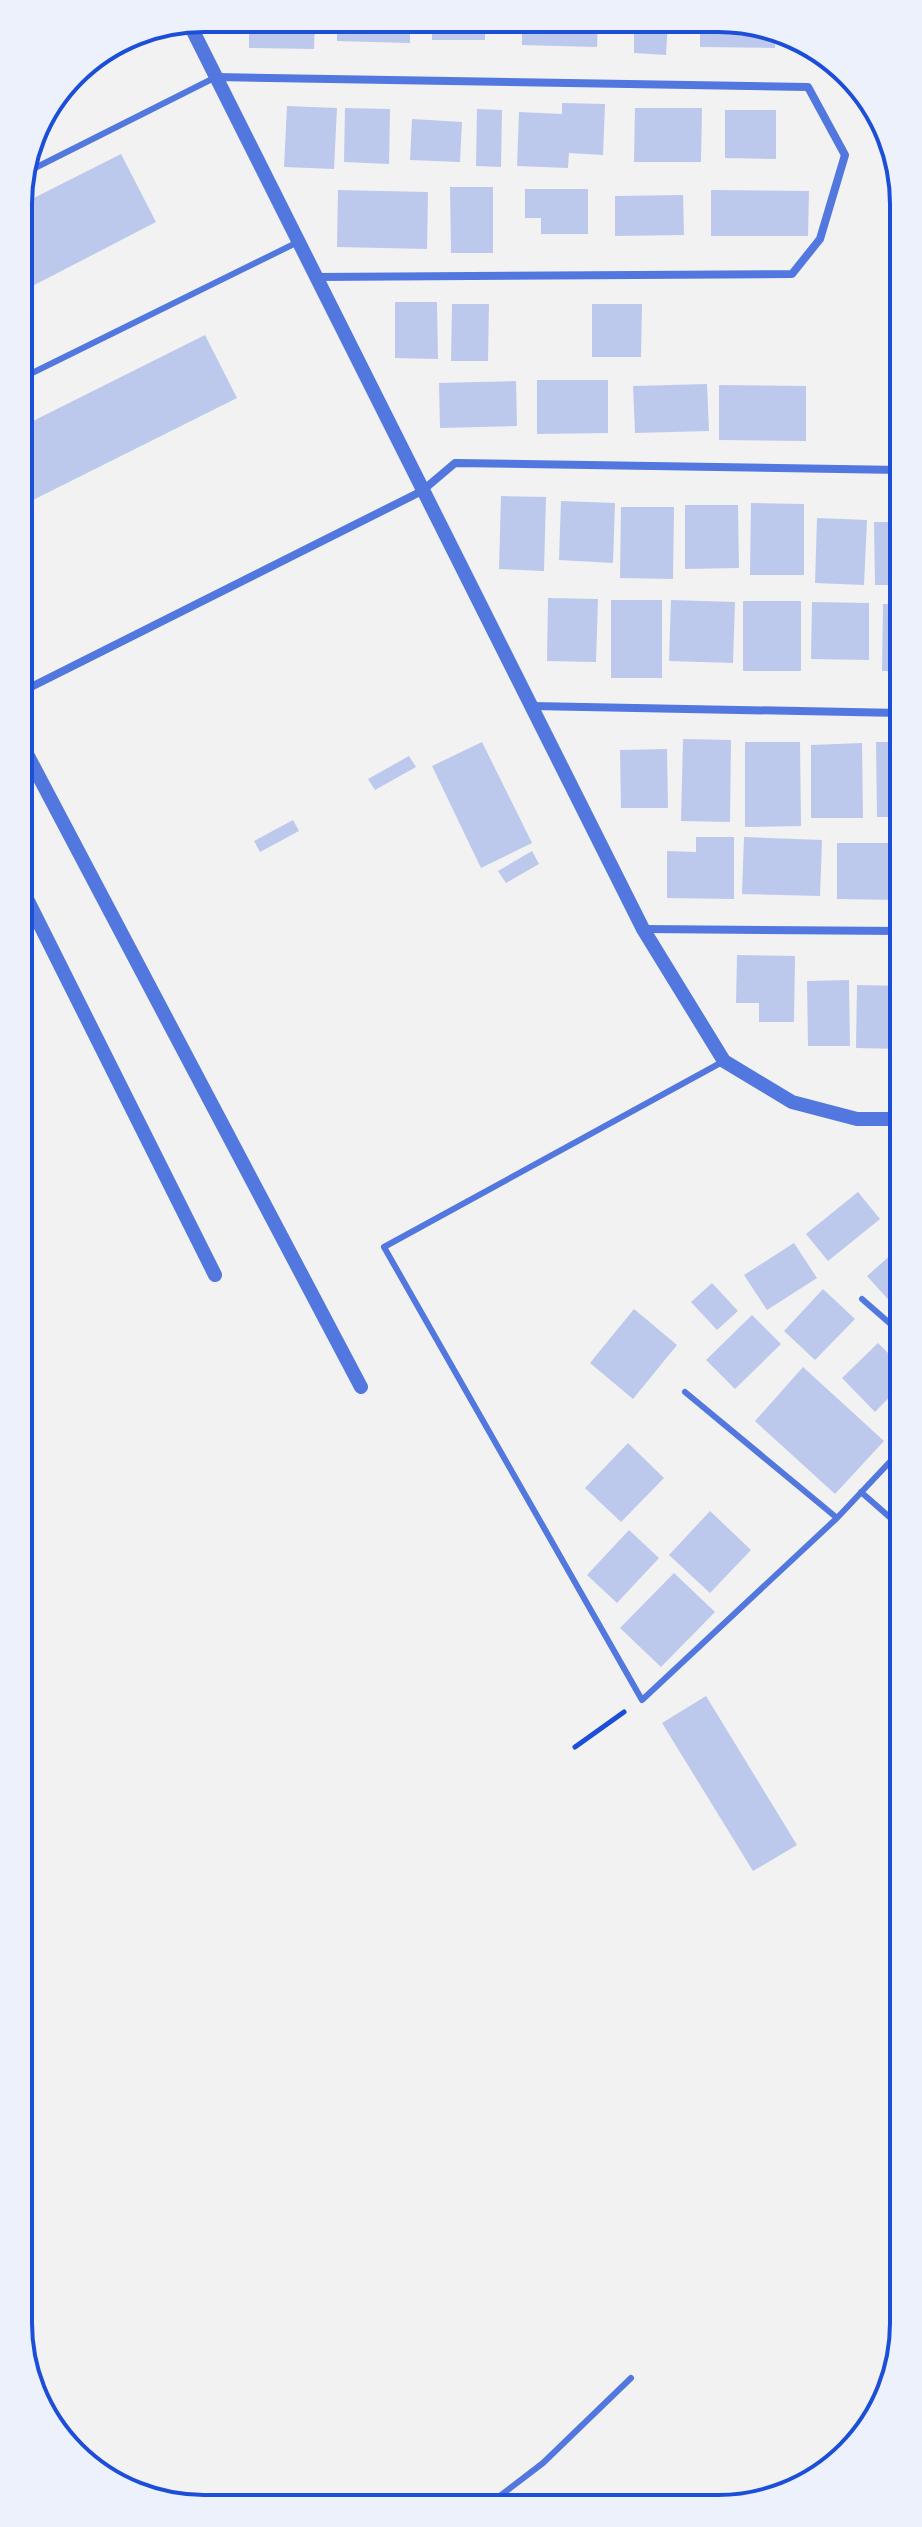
<svg xmlns="http://www.w3.org/2000/svg" width="922" height="2527" viewBox="0 0 922 2527" font-family="'Roboto Condensed',sans-serif">
	<style>
		.building { fill: #bdc9ec }
		.lines { fill: none; stroke-linecap: round; stroke-linejoin: round }
		.path { stroke: #1d4ed8; stroke-width: 5 }
		.service { stroke: #5277de; stroke-width: 6 }
		.minor { stroke: #5277de; stroke-width: 8 }
		.tertiary { stroke: #5277de; stroke-width: 14 }
		.rim { fill: none; stroke: #1d4ed8; stroke-width: 4 }
	</style>
	<rect width="100%" height="100%" fill="#f2f2f2"/>
	<path class="building" d="M 249,18 L 315,19 L 314,49 L 249,48 Z
		M 337,19 L 410,19 L 410,43 L 337,41 Z
		M 432,20 L 485,20 L 485,40 L 432,40 Z
		M 522,20 L 598,21 L 597,47 L 522,45 Z
		M 620,21 L 668,21 L 666,55 L 634,53 L 634,25 L 620,25 Z
		M 700,21 L 755,22 L 776,33 L 775,48 L 700,47 Z
		M 562,103 L 605,104 L 603,155 L 569,153 L 568,168 L 517,166 L 519,112 L 562,114 Z
		M 287,106 L 337,108 L 334,169 L 284,167 Z
		M 345,108 L 390,109 L 389,164 L 344,162 Z
		M 635,108 L 702,108 L 701,162 L 634,162 Z
		M 477,109 L 502,110 L 501,167 L 476,166 Z
		M 725,110 L 776,110 L 776,159 L 725,158 Z
		M 412,119 L 462,122 L 460,162 L 410,160 Z
		M 121,154 L 156,222 L 19,293 L 18,206 Z
		M 450,187 L 493,187 L 493,253 L 451,253 Z
		M 525,189 L 588,189 L 588,234 L 541,234 L 541,218 L 525,218 Z
		M 338,190 L 428,192 L 427,249 L 337,247 Z
		M 711,190 L 809,191 L 808,236 L 711,236 Z
		M 683,195 L 684,235 L 615,236 L 615,196 Z
		M 395,302 L 437,302 L 438,359 L 395,358 Z
		M 452,304 L 489,304 L 488,361 L 451,361 Z
		M 592,304 L 642,304 L 641,357 L 592,357 Z
		M 205,335 L 237,398 L 19,507 L 19,428 Z
		M 537,380 L 608,380 L 608,433 L 537,434 Z
		M 516,381 L 517,426 L 440,428 L 439,383 Z
		M 707,384 L 709,431 L 635,433 L 633,386 Z
		M 719,385 L 806,386 L 806,441 L 719,440 Z
		M 501,496 L 546,497 L 544,571 L 499,569 Z
		M 561,501 L 615,503 L 613,563 L 559,560 Z
		M 751,503 L 804,504 L 804,575 L 750,575 Z
		M 685,505 L 738,505 L 739,568 L 685,569 Z
		M 621,507 L 674,507 L 673,579 L 620,578 Z
		M 817,518 L 867,520 L 864,585 L 815,583 Z
		M 874,522 L 901,522 L 901,585 L 875,585 Z
		M 548,598 L 598,599 L 596,662 L 547,661 Z
		M 611,600 L 662,600 L 662,678 L 611,678 Z
		M 671,600 L 735,602 L 733,663 L 669,661 Z
		M 743,601 L 801,601 L 801,671 L 743,671 Z
		M 812,602 L 869,603 L 869,660 L 811,659 Z
		M 883,604 L 901,604 L 901,671 L 882,671 Z
		M 683,739 L 731,740 L 730,822 L 681,821 Z
		M 482,742 L 532,843 L 481,868 L 432,766 Z
		M 745,742 L 800,742 L 801,826 L 745,827 Z
		M 876,742 L 901,742 L 901,817 L 877,817 Z
		M 862,743 L 863,818 L 811,818 L 811,745 Z
		M 667,749 L 668,808 L 621,808 L 620,750 Z
		M 409,756 L 416,767 L 375,790 L 368,779 Z
		M 293,820 L 299,831 L 260,852 L 254,841 Z
		M 696,837 L 734,837 L 734,899 L 667,898 L 667,851 L 696,852 Z
		M 744,837 L 822,840 L 820,896 L 742,894 Z
		M 837,843 L 898,843 L 898,900 L 837,899 Z
		M 532,851 L 539,864 L 506,883 L 498,871 Z
		M 737,955 L 795,956 L 794,1022 L 759,1022 L 759,1003 L 736,1003 Z
		M 849,980 L 850,1046 L 808,1046 L 807,981 Z
		M 857,985 L 902,986 L 902,1049 L 856,1048 Z
		M 858,1192 L 880,1219 L 828,1261 L 806,1234 Z
		M 794,1243 L 817,1278 L 767,1310 L 744,1275 Z
		M 902,1245 L 902,1301 L 895,1307 L 867,1276 Z
		M 712,1283 L 738,1311 L 717,1330 L 691,1302 Z
		M 823,1289 L 855,1319 L 815,1360 L 784,1331 Z
		M 634,1309 L 677,1345 L 633,1399 L 590,1363 Z
		M 752,1315 L 781,1344 L 735,1389 L 706,1360 Z
		M 878,1343 L 902,1367 L 902,1384 L 875,1412 L 842,1378 Z
		M 803,1367 L 884,1441 L 835,1494 L 755,1421 Z
		M 628,1443 L 664,1478 L 621,1522 L 585,1488 Z
		M 902,1480 L 902,1505 L 890,1494 Z
		M 710,1511 L 751,1550 L 710,1593 L 669,1555 Z
		M 629,1530 L 659,1558 L 617,1603 L 587,1575 Z
		M 674,1573 L 715,1612 L 661,1667 L 620,1628 Z
		M 706,1696 L 797,1845 L 753,1871 L 662,1723 Z"/>
	<g class="lines">
		<path class="path" d="M 575,1747 L 624,1712"/>
		<path class="service" d="M 23,174 L 216,77
			M 22,378 L 298,242
			M 724,1061 L 384,1247 L 642,1700 L 837,1518 L 902,1449
			M 862,1299 L 902,1334
			M 685,1392 L 837,1518
			M 861,1492 L 902,1528
			M 488,2505 L 543,2463 L 631,2378"/>
		<path class="minor" d="M 216,77 L 808,87 L 845,155 L 820,239 L 792,274 L 316,277
			M 19,693 L 422,491 L 455,463 L 901,470
			M 532,706 L 901,713
			M 644,929 L 901,931"/>
		<path class="tertiary" d="M 188,21 L 643,929 L 724,1061 L 792,1102 L 857,1119 L 902,1119
			M 19,739 L 361,1387
			M 19,883 L 215,1275"/>
	</g>
	<path d="M0 0H922V2527H0ZM204 32H718A172 172 0 0 1 890 204V2323A172 172 0 0 1 718 2495H204A172 172 0 0 1 32 2323V204A172 172 0 0 1 204 32Z" fill="#edf1fc" fill-rule="evenodd"/>
	<path class="rim" d="M204 32H718A172 172 0 0 1 890 204V2323A172 172 0 0 1 718 2495H204A172 172 0 0 1 32 2323V204A172 172 0 0 1 204 32Z"/>
</svg>
